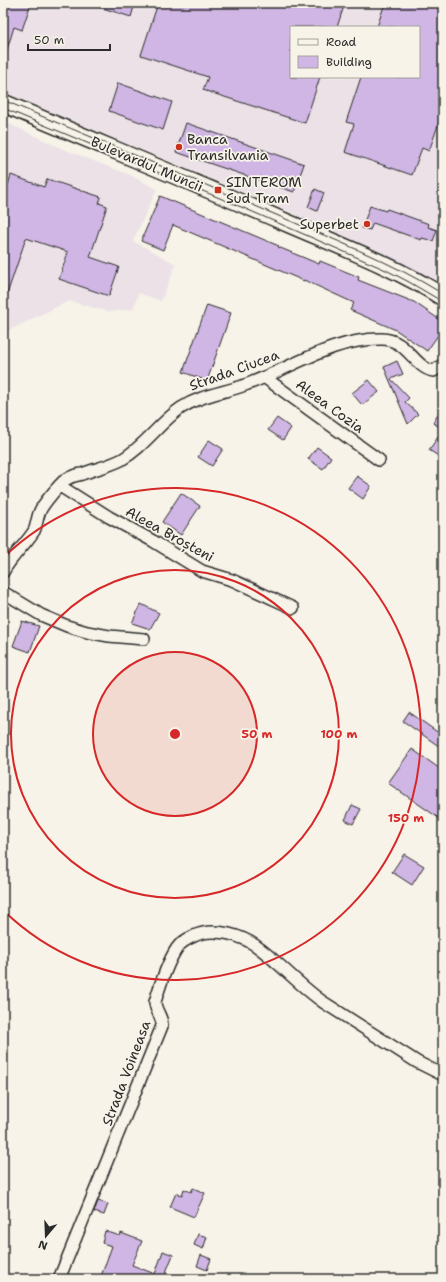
<svg xmlns="http://www.w3.org/2000/svg" width="446" height="1282" viewBox="0 0 446 1282" font-family="'Shantell Sans',sans-serif">
	<style>
		.built { fill: #ebe1e7; fill-rule: evenodd }
		.building { fill: #d0b6e4; stroke: #2b2b2b }
		.lines { fill: none; stroke-linecap: round; stroke-linejoin: round }
		.minor-casing { stroke: #2b2b2b; stroke-width: 14 }
		.primary-casing { stroke: #2b2b2b; stroke-width: 20 }
		.minor { stroke: #f7f3e8; stroke-width: 11 }
		.primary { stroke: #f7f3e8; stroke-width: 17 }
		.tram { stroke: #2b2b2b; stroke-width: 1 }
		.ring { fill: none; stroke: #d62828; stroke-width: 2 }
		.poi-dot { fill: #c8321e; stroke: #f7f3e8; stroke-width: 1.5 }
		.labels { text-anchor: middle; dominant-baseline: central; stroke-width: 3.5; stroke-linejoin: round; paint-order: stroke }
		.poi-label { font-size: 14px; fill: #2b2b2b; stroke: #f7f3e8; text-anchor: start }
		.street-label { font-size: 14px; fill: #2b2b2b; stroke: #f7f3e8 }
		.centre { fill: #d62828; stroke: #f7f3e8; stroke-width: 2 }
		.ring-label { font-size: 12px; text-anchor: middle; font-weight: bold; fill: #d62828; stroke: #f7f3e8; stroke-width: 3.5; stroke-linejoin: round; paint-order: stroke }
	</style>
	<rect width="100%" height="100%" fill="#f7f3e8"/>
	<filter id="ink" filterUnits="userSpaceOnUse"><feTurbulence type="fractalNoise" baseFrequency=".025" numOctaves="2"/><feDisplacementMap in="SourceGraphic" scale="8" xChannelSelector="R" yChannelSelector="G"/><feConvolveMatrix kernelMatrix="1 2 1 2 8 2 1 2 1" color-interpolation-filters="sRGB"/></filter>
	<g filter="url(#ink)">
		<path class="built" d="M 3,3 L 443,3 L 443,291 L 284,209 L 3,92 ZM 291,27 L 419,27 L 419,77 L 291,77 Z
			M 3,121 L 63,149 L 130,175 L 157,189 L 133,241 L 176,264 L 161,301 L 139,293 L 133,309 L 109,312 L 69,301 L 3,333 Z"/>
		<path class="building" d="M 3,3 L 31,3 L 22,30 L 14,27 L 5,56 L 3,56 Z
			M 93,3 L 135,3 L 131,17 L 93,5 Z
			M 158,3 L 345,3 L 337,27 L 291,27 L 291,77 L 320,77 L 305,123 L 203,90 L 208,77 L 141,55 Z
			M 385,3 L 431,3 L 443,7 L 443,111 L 429,151 L 422,148 L 412,175 L 345,152 L 354,124 L 346,122 L 361,77 L 419,77 L 419,27 L 377,27 Z
			M 118,83 L 172,102 L 163,130 L 109,111 Z
			M 186,123 L 304,164 L 294,192 L 176,152 Z
			M 11,175 L 44,187 L 47,179 L 101,197 L 99,203 L 107,206 L 90,257 L 119,267 L 109,296 L 59,279 L 68,252 L 26,238 L 5,300 L 3,300 L 3,187 L 7,188 Z
			M 315,189 L 324,193 L 317,211 L 308,207 Z
			M 160,196 L 279,246 L 278,247 L 319,264 L 320,261 L 359,277 L 358,280 L 414,302 L 443,322 L 443,328 L 427,351 L 396,330 L 350,310 L 354,303 L 304,280 L 304,281 L 173,225 L 163,250 L 141,241 Z
			M 370,206 L 386,211 L 387,209 L 429,224 L 428,227 L 437,230 L 433,241 L 422,238 L 421,240 L 373,223 L 370,230 L 362,228 Z
			M 207,305 L 231,313 L 207,381 L 183,372 Z
			M 397,361 L 403,374 L 391,379 L 409,398 L 405,402 L 418,414 L 408,424 L 384,367 Z
			M 369,380 L 379,392 L 362,405 L 352,393 Z
			M 443,406 L 443,429 L 433,423 Z
			M 277,418 L 291,428 L 283,440 L 268,430 Z
			M 443,430 L 443,459 L 429,450 Z
			M 209,440 L 223,449 L 212,466 L 198,457 Z
			M 317,447 L 331,457 L 323,469 L 308,459 Z
			M 357,476 L 371,486 L 363,499 L 348,488 Z
			M 181,493 L 200,506 L 181,535 L 162,522 Z
			M 141,604 L 159,613 L 150,629 L 132,623 Z
			M 22,621 L 39,626 L 30,652 L 13,646 Z
			M 409,712 L 443,736 L 443,749 L 403,721 Z
			M 412,749 L 443,771 L 443,821 L 388,783 Z
			M 352,805 L 361,809 L 353,824 L 345,820 Z
			M 404,854 L 424,866 L 412,885 L 392,872 Z
			M 193,1188 L 205,1193 L 194,1217 L 170,1207 L 176,1193 L 182,1195 L 184,1189 L 191,1192 Z
			M 98,1201 L 108,1204 L 104,1215 L 94,1212 Z
			M 105,1231 L 120,1236 L 121,1233 L 142,1241 L 132,1265 L 155,1274 L 163,1251 L 173,1255 L 164,1277 L 166,1279 L 100,1279 L 112,1246 L 102,1243 Z
			M 198,1234 L 207,1237 L 203,1249 L 194,1245 Z
			M 201,1255 L 211,1259 L 207,1270 L 197,1266 Z"/>
		<g class="lines">
			<defs>
				<path id="minor" d="M 264,377 L 379,460
					M 60,486 L 109,517 L 153,541 L 202,571 L 232,580 L 293,608
					M 3,572 C 12,556 25,545 34,531 C 37,525 37,517 40,511 C 43,504 59,485 65,480 C 70,477 76,475 82,474 C 95,469 109,466 121,460 C 144,447 159,423 181,408 C 201,395 223,393 245,385 C 290,369 333,338 382,339 C 407,339 415,369 434,371 L 443,364
					M 3,592 L 41,615 L 67,626 L 87,632 L 109,636 L 144,639
					M 59,1279 L 162,1026 C 163,1017 155,1011 155,1002 C 160,985 167,963 177,948 C 181,942 187,939 194,936 C 210,928 234,933 250,942 C 259,947 268,955 276,962 C 292,976 306,990 323,1002 L 417,1062 L 443,1075"/>
				<path id="primary" d="M 3,103 C 97,143 191,181 285,222 C 338,245 394,266 443,297"/>
			</defs>
			<use href="#minor" class="minor-casing"/>
			<use href="#primary" class="primary-casing"/>
			<use href="#minor" class="minor"/>
			<use href="#primary" class="primary"/>
			<path class="tram" d="M 3,100 C 93,138 184,175 274,214 C 330,238 390,261 443,294
				M 3,108 L 246,209 L 386,270 L 409,282 L 443,302"/>
		</g>
	</g>
	<circle cx="175" cy="734" r="82" fill="#d62828" fill-opacity=".12"/>
	<g class="ring">
		<circle cx="175" cy="734" r="82"/>
		<circle cx="175" cy="734" r="164"/>
		<path d="M4 557A246 246 0 1 1 4 911"/>
	</g>
	<g class="poi-dot">
		<circle cx="179" cy="147" r="4"/>
		<rect x="214" y="186" width="8" height="8" rx="2"/>
		<circle cx="367" cy="224" r="4"/>
	</g>
	<g class="labels">
		<g class="poi-label">
			<text x="187" y="139">Banca<tspan x="187" dy="16">Transilvania</tspan></text>
			<text x="226" y="182">SINTEROM<tspan x="226" dy="16">Sud Tram</tspan></text>
			<text x="359" y="224" text-anchor="end">Superbet</text>
		</g>
		<g class="street-label">
			<text transform="translate(147 164) rotate(23)">Bulevardul Muncii</text>
			<text transform="translate(234 370) rotate(-20)">Strada Ciucea</text>
			<text transform="translate(330 406) rotate(36)">Aleea Cozia</text>
			<text transform="translate(170 534) rotate(29)">Aleea Broșteni</text>
			<text transform="translate(126 1073) rotate(-69)">Strada Voineasa</text>
		</g>
	</g>
	<circle cx="175" cy="734" r="6" class="centre"/>
	<g class="ring-label">
		<text x="257" y="738">50 m</text>
		<text x="339" y="738">100 m</text>
		<text x="406" y="822">150 m</text>
	</g>
	<rect width="446" height="1282" fill="none" stroke="#f7f3e8" stroke-width="16"/>
	<rect x="8" y="8" width="430" height="1266" fill="none" stroke="#2b2b2b" stroke-width="1.5" filter="url(#ink)"/>
	<rect x="290" y="26" width="130" height="52" fill="#f7f3e8" stroke="#a5a39c"/>
	<rect x="298" y="39" width="20" height="6" fill="#f7f3e8" stroke="#a5a39c"/>
	<text x="326" y="46" font-size="12" fill="#2b2b2b">Road</text>
	<rect x="298" y="56" width="20" height="12" fill="#d0b6e4" stroke="#a5a39c"/>
	<text x="326" y="66" font-size="12" fill="#2b2b2b">Building</text>
	<g transform="translate(46 1236) rotate(199)" stroke="#f7f3e8" stroke-width="3" paint-order="stroke">
	<path d="M0-3L7 15L0 10L-7 15Z" fill="#2b2b2b"/>
	<text y="-6" font-size="11" font-weight="bold" text-anchor="middle" fill="#2b2b2b">N</text>
	</g>
	<path d="M28 44v6h82v-6" fill="none" stroke="#2b2b2b" stroke-width="2"/>
	<text x="34" y="44" font-size="12" fill="#2b2b2b" stroke="#f7f3e8" stroke-width="3" paint-order="stroke">50 m</text>
</svg>
